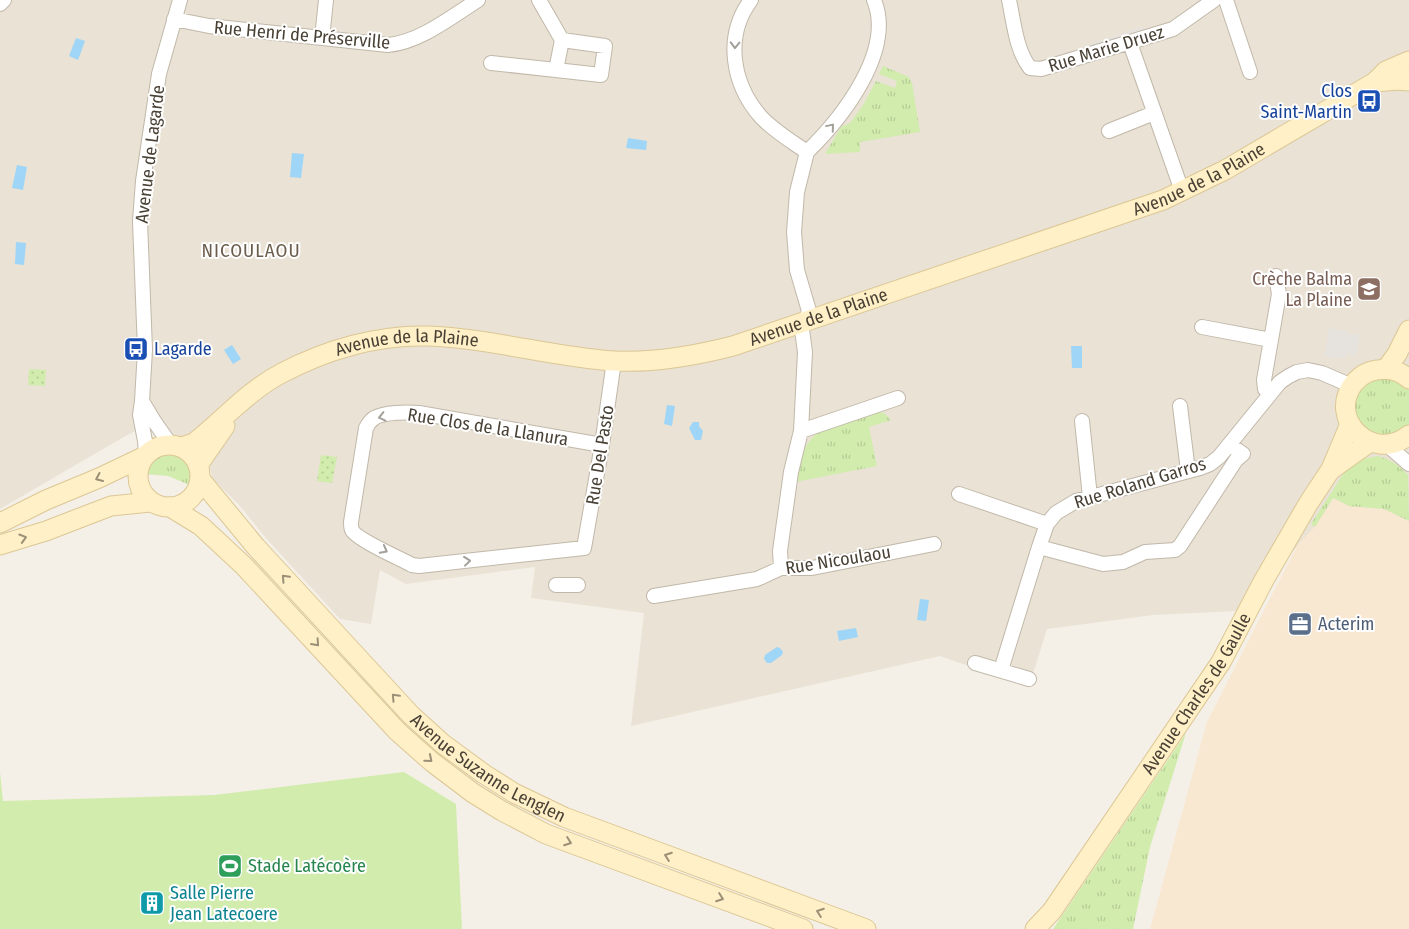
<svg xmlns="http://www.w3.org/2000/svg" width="1409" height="929" viewBox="0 0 1409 929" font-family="'Fira Sans Condensed',sans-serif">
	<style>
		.residential { fill: #e9e2d5 }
		.commercial { fill: #f8e7d1 }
		.grass { fill: url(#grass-tufts) }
		.park { fill: url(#park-dots) }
		.garden { fill: #d1ecad }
		.parking { fill: #e6e3df }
		.water { fill: #9fd5f6 }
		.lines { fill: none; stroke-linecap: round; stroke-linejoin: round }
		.street-casing { stroke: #c1b8a9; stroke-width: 16 }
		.secondary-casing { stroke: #dcc795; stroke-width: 21 }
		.street { stroke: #fff; stroke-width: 14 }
		.secondary { stroke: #fff0c7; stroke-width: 19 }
		.oneway { stroke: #a4a09a }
		.oneway2 { stroke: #9b9077 }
		.labels { text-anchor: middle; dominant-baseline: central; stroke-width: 4; stroke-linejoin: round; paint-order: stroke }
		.street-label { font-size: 18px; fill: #494135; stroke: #fff }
		.transit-label { font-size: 18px; fill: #164399; stroke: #fff; text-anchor: end }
		.education-label { font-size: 18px; fill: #785e54; stroke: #fff; text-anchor: end }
		.service-label { font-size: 18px; fill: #4e5e75; stroke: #fff; text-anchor: start }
		.leisure-label { font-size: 18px; fill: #27864d; stroke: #fff; text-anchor: start }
		.culture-label { font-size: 18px; fill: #0d838f; stroke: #fff; text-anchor: start }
		.neighbourhood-label { font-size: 19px; letter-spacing: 1px; fill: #6c5e4c; stroke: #fff }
	</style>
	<defs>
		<pattern id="grass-tufts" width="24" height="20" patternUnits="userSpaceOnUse" patternTransform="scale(1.25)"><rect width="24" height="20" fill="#d1ecad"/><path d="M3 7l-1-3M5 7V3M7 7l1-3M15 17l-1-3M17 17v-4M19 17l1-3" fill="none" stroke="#b5cc95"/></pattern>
		<pattern id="park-dots" width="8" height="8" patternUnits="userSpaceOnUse" patternTransform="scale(1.25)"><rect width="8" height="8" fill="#d1ecad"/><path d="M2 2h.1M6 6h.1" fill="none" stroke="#b5cc95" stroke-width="1.8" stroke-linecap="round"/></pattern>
	</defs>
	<rect width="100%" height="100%" fill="#f5f0e7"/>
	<path class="residential" d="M 0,0 L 1409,0 L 1409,521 L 1384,509 L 1315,527 L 1238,611 L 1153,615 L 1047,629 L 1029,687 L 940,656 L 631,726 L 644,613 L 531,598 L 535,567 L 406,584 L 380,570 L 371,624 L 340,619 L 265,537 L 240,506 L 215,481 L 212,477 L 210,469 L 211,462 L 187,435 L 180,437 L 170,436 L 155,422 L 129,434 L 0,509 Z"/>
	<path class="commercial" d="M 1333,498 L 1349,506 L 1384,509 L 1409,521 L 1409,929 L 1150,929 L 1207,722 L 1298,544 L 1315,527 Z"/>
	<path class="grass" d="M 883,66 L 909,77 L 912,83 L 920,132 L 860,142 L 860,152 L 825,154 L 841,127 L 850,123 L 863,105 L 876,81 L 895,88 L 897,81 L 879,74 Z
		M 1389,376 L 1409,390 L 1409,423 L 1407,427 L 1389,437 L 1368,433 L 1355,417 L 1355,396 L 1369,380 Z
		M 877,412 L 884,413 L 891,420 L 869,427 L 877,466 L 795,482 C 800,463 801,445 819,432 Z
		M 173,451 C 188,457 196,469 190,485 L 168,476 L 145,474 C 146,459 159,451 173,451 Z
		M 1377,456 C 1390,459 1399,465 1408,475 L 1409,521 L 1384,509 L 1349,506 L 1333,498 L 1315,527 L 1311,524 L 1349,465 L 1358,460 Z
		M 1186,733 L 1150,847 L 1133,929 L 1053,929 Z"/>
	<path class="park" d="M 29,369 L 46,370 L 45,386 L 28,385 Z
		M 321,455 L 337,457 L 332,483 L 317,481 Z"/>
	<path class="garden" d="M 0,772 L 3,801 L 214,795 L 404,772 L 456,804 L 462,929 L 0,929 Z"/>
	<path class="parking" d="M 1142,27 L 1147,30 L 1089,48 L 1092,43 Z
		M 1329,328 L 1347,331 L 1350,334 L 1360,335 L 1356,356 L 1346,354 L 1346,359 L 1325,356 Z"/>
	<path class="water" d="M 76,38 L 85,41 L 78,60 L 69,56 Z
		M 628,138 L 647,141 L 646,150 L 626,148 Z
		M 292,153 L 304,154 L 301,178 L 290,177 Z
		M 17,165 L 27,167 L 23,190 L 12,188 Z
		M 16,242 L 26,243 L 24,265 L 15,264 Z
		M 232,345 L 241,359 L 233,364 L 224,350 Z
		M 1071,346 L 1082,346 L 1082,368 L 1072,368 Z
		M 667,405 L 675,406 L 672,426 L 664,424 Z
		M 693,422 L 699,422 L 699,426 L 703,431 L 701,440 L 695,440 L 689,428 Z
		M 920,599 L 929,600 L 926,621 L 917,620 Z
		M 856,628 L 858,637 L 839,641 L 837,631 Z
		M 777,647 L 780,648 L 783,652 L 782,655 L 771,663 L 767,663 L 764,659 L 765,655 Z"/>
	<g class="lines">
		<defs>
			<path id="street" d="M 539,0 L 562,40
				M 751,0 C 724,36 732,84 761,117 C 774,131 791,141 807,152 C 842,118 895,51 874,0
				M 1009,0 C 1014,23 1016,50 1030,68 L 1041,69 L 1173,29 L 1214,0
				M 1226,0 L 1250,72
				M 0,4 L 4,0
				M 174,19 L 209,26 L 388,45 C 420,42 451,17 478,0
				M 322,38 L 326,0
				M 562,40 L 605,46 L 601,75 L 556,70 Z
				M 1130,43 L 1182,191
				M 491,63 L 556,70
				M 1109,131 L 1154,113
				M 1202,327 L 1271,340
				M 1270,394 L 1265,389 L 1264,380 L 1279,294 L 1276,276
				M 142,401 L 154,421 L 170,444
				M 1180,406 L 1188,471
				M 1082,421 L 1090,497
				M 801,431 L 898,398
				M 1386,444 L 1409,464
				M 602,445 L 419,413 C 408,412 384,412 374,418 C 370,421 368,424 366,428 L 351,522 C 351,524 351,529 352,530 C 356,539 401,559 412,565 L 419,566 L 584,548 L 602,445 L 614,361
				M 146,454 L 145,441 L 140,415 L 142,401 L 145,350 L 140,221 L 143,181 L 159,74 L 180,0
				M 959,494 L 1047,524
				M 1039,547 L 1103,564 L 1123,562 L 1145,552 L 1175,550 L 1180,546 L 1236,460 L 1243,454 L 1230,445
				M 781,568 L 780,551 L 791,472 L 801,431 L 805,352 L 802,330 L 809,311 L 797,270 L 794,232 L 797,192 L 807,152
				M 556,585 L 578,585
				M 654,596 L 757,579 L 781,568 L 812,568 L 934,544
				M 975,663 L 1029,679
				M 1001,670 L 1039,547 L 1047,524 L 1056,513 L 1076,501 L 1200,468 L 1210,464 L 1219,457 L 1280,382 L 1289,376 L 1297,372 L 1308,370 L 1322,373 L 1352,386"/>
			<g id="secondary">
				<path d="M 1375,82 L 1398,80 L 1409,81"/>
				<path d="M 1386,369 L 1397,354 L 1409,330"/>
				<path d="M 1409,379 C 1400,371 1388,368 1377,370 C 1368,371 1360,376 1354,383 C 1326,419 1373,464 1409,435"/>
				<circle cx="169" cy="476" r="31"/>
				<path id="s1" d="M 182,447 L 194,443 C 223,420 249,390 282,373 C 326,350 377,335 427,336 C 490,338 552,357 614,361 C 655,363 694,356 733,346 L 1163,200 L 1225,170 L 1375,82 L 1386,71 L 1409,61"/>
				<path d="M 198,465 L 225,426"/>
				<path d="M 1332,469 L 1370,442"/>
				<path id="s2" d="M 200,479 L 256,547 L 411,715 L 443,744 L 484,774 L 514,793 L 564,817 L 866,929"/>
				<path d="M 170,507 L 201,526 L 244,566 L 398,732 L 432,762 L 473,793 L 502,811 L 546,834 L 803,929"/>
				<path d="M 0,523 L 46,500 L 99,478 L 143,457"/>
				<path d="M 0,545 L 46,531 L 111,506 L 150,502"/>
				<path id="s3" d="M 1035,929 L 1052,911 L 1221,662 L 1264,580 L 1308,504 L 1331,469 L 1350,424"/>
			</g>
		</defs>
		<use href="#street" class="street-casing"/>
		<use href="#secondary" class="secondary-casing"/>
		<use href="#street" class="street"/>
		<use href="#secondary" class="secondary"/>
	</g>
	<defs><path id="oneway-chevron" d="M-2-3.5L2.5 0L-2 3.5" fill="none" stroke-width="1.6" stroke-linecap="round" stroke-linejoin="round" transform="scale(1.25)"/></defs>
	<g class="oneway">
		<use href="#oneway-chevron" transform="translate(735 45) rotate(91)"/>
		<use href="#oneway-chevron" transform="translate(831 127) rotate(-50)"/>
		<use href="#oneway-chevron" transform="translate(382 417) rotate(167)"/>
		<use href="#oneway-chevron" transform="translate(384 550) rotate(28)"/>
		<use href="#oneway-chevron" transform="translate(467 561) rotate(-6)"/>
	</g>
	<g class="oneway2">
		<use href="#oneway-chevron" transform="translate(99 478) rotate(156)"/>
		<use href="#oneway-chevron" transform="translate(23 538) rotate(-17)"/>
		<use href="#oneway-chevron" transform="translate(285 578) rotate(-133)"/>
		<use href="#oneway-chevron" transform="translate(316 643) rotate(48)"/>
		<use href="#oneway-chevron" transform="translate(395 697) rotate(-133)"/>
		<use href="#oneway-chevron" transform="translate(429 759) rotate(40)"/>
		<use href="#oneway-chevron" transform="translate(568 842) rotate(20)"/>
		<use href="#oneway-chevron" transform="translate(668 856) rotate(-160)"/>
		<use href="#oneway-chevron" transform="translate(720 898) rotate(20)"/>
		<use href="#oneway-chevron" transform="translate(820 912) rotate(-160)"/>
	</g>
	<defs>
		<symbol id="bus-square" viewBox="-11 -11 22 22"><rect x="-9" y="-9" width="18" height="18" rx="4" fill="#1a4fb4" stroke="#fff"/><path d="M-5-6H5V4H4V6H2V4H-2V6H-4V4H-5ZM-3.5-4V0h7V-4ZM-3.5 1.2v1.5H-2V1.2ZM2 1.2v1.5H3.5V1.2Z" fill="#fff"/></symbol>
		<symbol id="school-square" viewBox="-11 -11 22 22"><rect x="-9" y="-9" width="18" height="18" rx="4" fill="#8d6e63" stroke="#fff"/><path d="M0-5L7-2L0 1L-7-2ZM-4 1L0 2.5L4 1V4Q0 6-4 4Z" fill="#fff"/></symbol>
		<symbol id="office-square" viewBox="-11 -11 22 22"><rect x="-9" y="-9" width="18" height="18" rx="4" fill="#5c6f8a" stroke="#fff"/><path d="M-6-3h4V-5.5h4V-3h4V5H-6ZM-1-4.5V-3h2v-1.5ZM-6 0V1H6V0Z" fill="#fff"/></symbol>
		<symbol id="stadium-square" viewBox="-11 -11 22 22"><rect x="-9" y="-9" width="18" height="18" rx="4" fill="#2e9e5b" stroke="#fff"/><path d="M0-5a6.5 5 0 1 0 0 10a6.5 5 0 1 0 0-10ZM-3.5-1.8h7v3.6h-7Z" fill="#fff"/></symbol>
		<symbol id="building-square" viewBox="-11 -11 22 22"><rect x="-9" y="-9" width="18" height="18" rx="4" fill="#0f9aa8" stroke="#fff"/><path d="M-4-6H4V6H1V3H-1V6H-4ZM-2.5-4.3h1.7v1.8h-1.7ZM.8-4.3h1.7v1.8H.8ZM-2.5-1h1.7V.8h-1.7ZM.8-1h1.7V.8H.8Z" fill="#fff"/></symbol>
	</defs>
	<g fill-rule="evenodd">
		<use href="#bus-square" x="1355" y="87" width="28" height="28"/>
		<use href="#school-square" x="1355" y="275" width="28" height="28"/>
		<use href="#bus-square" x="122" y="335" width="28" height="28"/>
		<use href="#office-square" x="1286" y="610" width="28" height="28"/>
		<use href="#stadium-square" x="216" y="852" width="28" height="28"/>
		<use href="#building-square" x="138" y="889" width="28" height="28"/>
	</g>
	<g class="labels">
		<g class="street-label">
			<text transform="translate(302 35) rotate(5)">Rue Henri de Préserville</text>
			<text transform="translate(1106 49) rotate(-17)">Rue Marie Druez</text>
			<text transform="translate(150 154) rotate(-83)">Avenue de Lagarde</text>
			<text stroke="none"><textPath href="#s1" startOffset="1081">Avenue de la Plaine</textPath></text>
			<text stroke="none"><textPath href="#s1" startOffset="676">Avenue de la Plaine</textPath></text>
			<text stroke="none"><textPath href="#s1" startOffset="256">Avenue de la Plaine</textPath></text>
			<text transform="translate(488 427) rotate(9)">Rue Clos de la Llanura</text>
			<text transform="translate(600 455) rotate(-81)">Rue Del Pasto</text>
			<text transform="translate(1140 483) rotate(-17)">Rue Roland Garros</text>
			<text transform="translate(838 560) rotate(-9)">Rue Nicoulaou</text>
			<text stroke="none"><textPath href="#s3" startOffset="286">Avenue Charles de Gaulle</textPath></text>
			<text stroke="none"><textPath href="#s2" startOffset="411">Avenue Suzanne Lenglen</textPath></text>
		</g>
		<g class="transit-label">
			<text x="1352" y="91">Clos<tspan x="1352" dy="21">Saint-Martin</tspan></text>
			<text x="154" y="349" text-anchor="start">Lagarde</text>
		</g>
		<g class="education-label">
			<text x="1352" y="279">Crèche Balma<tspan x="1352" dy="21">La Plaine</tspan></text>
		</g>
		<g class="service-label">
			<text x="1318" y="624">Acterim</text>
		</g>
		<g class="leisure-label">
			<text x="248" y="866">Stade Latécoère</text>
		</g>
		<g class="culture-label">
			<text x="170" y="893">Salle Pierre<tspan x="170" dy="21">Jean Latecoere</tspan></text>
		</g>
		<g class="neighbourhood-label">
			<text x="251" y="250">NICOULAOU</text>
		</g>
	</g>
</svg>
